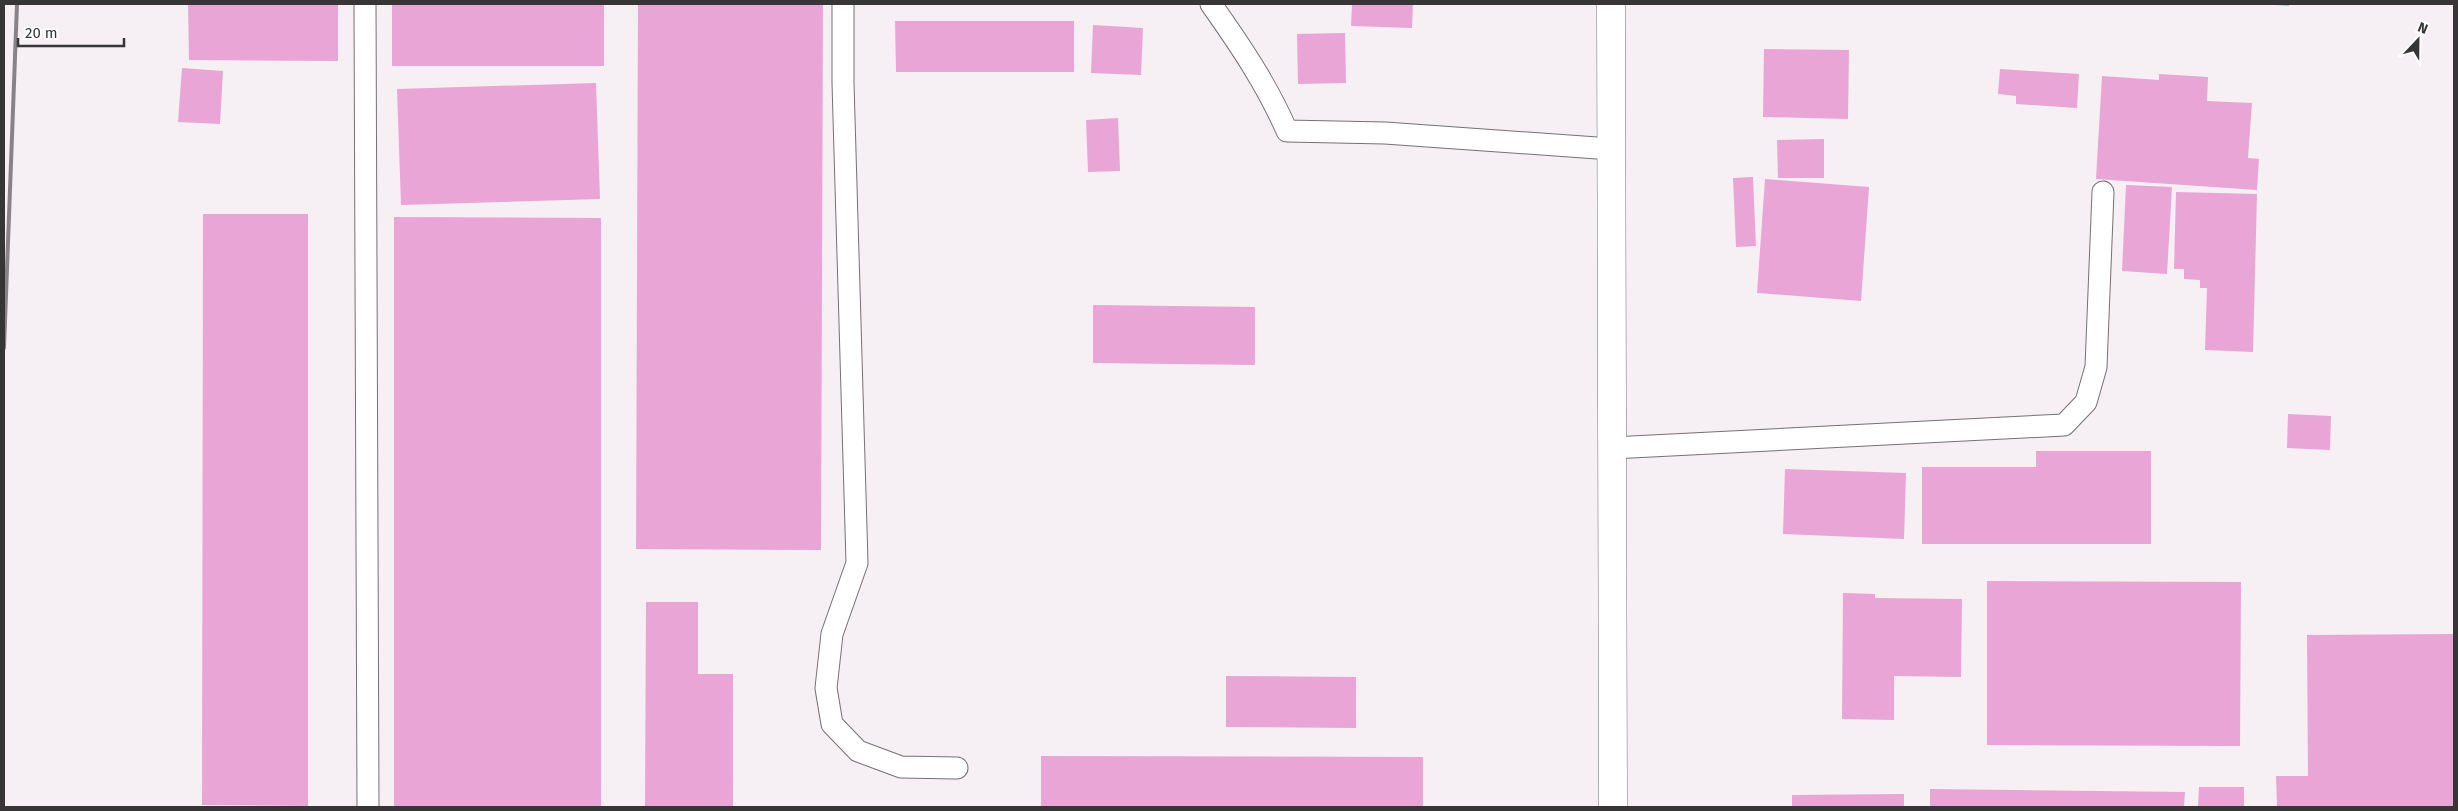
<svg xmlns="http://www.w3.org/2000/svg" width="2458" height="811" viewBox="0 0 2458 811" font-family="'Fira Sans',sans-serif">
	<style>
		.building { fill: #e9a5d6 }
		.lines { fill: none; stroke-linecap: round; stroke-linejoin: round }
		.service-casing { stroke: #767174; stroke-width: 23 }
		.tertiary-casing { stroke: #767174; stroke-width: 29 }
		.service { stroke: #fff; stroke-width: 21 }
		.tertiary { stroke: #fff; stroke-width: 28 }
		.rail { stroke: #888486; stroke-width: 4 }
	</style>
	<rect width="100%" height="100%" fill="#f6eff4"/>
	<path class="building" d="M 188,4 L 338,4 L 338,61 L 189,60 Z
		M 392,4 L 604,4 L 604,66 L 392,66 Z
		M 638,4 L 823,4 L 821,550 L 636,549 Z
		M 1352,4 L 1413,4 L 1412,28 L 1351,26 Z
		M 2276,4 L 2289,4 L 2289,6 L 2275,5 Z
		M 895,21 L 1074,21 L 1074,72 L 896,72 Z
		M 1093,25 L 1143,28 L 1141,75 L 1091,73 Z
		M 1345,33 L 1346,83 L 1298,84 L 1297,34 Z
		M 1764,49 L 1849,50 L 1848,119 L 1763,117 Z
		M 182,68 L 223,71 L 220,124 L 178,122 Z
		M 2000,69 L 2079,74 L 2077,108 L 2016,104 L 2016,96 L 1998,94 Z
		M 2159,74 L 2208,77 L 2207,101 L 2252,103 L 2248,158 L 2259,159 L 2257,190 L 2096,179 L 2102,76 L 2159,80 Z
		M 596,83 L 600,199 L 401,205 L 397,89 Z
		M 1118,118 L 1120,171 L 1088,172 L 1086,120 Z
		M 1824,139 L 1824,178 L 1778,178 L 1777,140 Z
		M 1753,177 L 1756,246 L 1736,247 L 1733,178 Z
		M 1765,179 L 1869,187 L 1861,301 L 1757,293 Z
		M 2126,185 L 2172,187 L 2167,274 L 2122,271 Z
		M 2176,192 L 2257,194 L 2253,352 L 2205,350 L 2207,288 L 2200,288 L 2200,280 L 2184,279 L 2184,269 L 2174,269 Z
		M 203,214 L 308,214 L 308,806 L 202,805 Z
		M 394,217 L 601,218 L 601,807 L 394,807 Z
		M 1093,305 L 1255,307 L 1255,365 L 1093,363 Z
		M 2288,414 L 2331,416 L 2330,450 L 2287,448 Z
		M 2036,451 L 2151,451 L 2151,544 L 1922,544 L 1922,467 L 2036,467 Z
		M 1785,469 L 1906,473 L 1904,539 L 1783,534 Z
		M 1987,581 L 2241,582 L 2240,746 L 1987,745 Z
		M 1843,593 L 1875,594 L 1875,598 L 1962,599 L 1961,677 L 1894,676 L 1894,720 L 1842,719 Z
		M 646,602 L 698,602 L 698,674 L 733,674 L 733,807 L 645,807 Z
		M 2454,634 L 2454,807 L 2277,807 L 2276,776 L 2308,776 L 2307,635 Z
		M 1226,676 L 1356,677 L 1356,728 L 1226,727 Z
		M 1041,756 L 1423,757 L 1423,807 L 1041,807 Z
		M 2199,787 L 2244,787 L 2244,807 L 2198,807 Z
		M 1930,789 L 2185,792 L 2184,807 L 1930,807 Z
		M 1904,794 L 1904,807 L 1792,807 L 1792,795 Z"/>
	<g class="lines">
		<defs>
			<path id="service" d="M 365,4 L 368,807
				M 843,4 L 843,83 L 857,563 L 832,634 L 826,688 L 832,724 L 858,751 L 901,767 L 957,768
				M 1211,4 C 1240,45 1267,85 1287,131 L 1385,133 L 1611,149
				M 1612,448 L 2064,425 L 2086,402 L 2096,367 L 2103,192"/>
			<path id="tertiary" d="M 1611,4 L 1613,807"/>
		</defs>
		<use href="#service" class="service-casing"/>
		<use href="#tertiary" class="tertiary-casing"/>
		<use href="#service" class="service"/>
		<use href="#tertiary" class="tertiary"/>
		<path class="rail" d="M 4,348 L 17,4"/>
	</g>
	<rect width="2458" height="811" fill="none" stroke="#373536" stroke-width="10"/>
	<g transform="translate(2418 40) rotate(22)" stroke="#ffffff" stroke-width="4" paint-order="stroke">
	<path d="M0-4L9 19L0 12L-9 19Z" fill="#373536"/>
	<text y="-8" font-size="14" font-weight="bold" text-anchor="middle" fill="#373536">N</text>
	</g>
	<path d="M18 38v8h106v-8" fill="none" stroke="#373536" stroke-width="2.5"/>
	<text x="25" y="38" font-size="15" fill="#373536" stroke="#ffffff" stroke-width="4" paint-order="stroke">20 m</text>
</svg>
